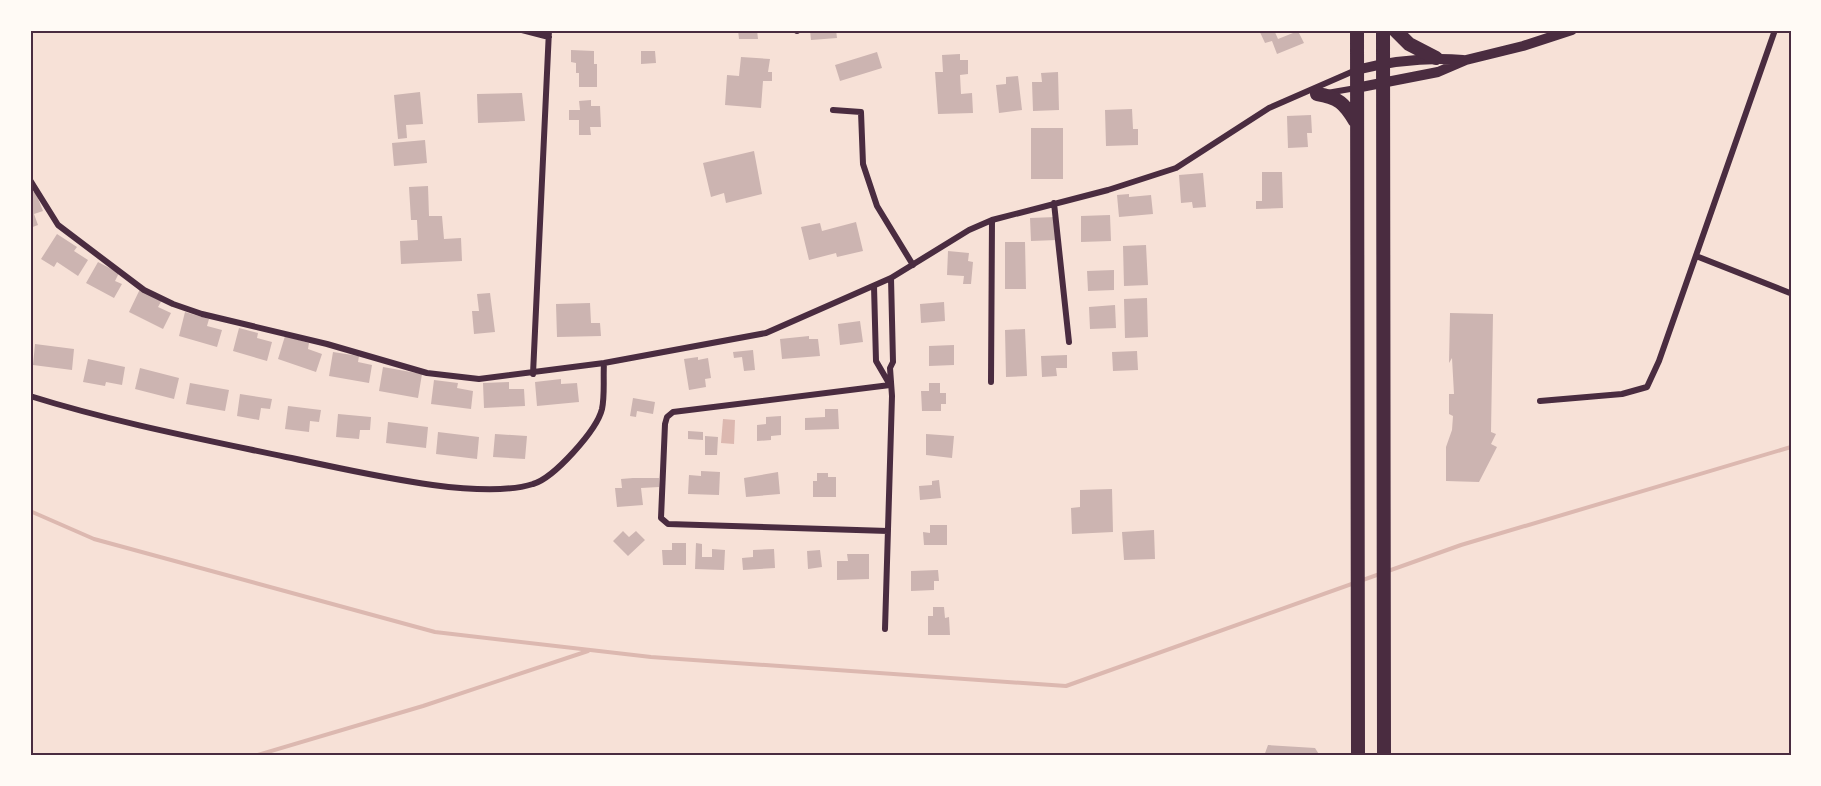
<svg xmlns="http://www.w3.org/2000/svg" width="1821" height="786" viewBox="0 0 1821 786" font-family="Arial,sans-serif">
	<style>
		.water { fill: #dcb8b0 }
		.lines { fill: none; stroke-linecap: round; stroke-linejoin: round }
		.stream { stroke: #dcb8b0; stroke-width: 4 }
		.building { fill: #ccb4b1 }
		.minor { stroke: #4a2c40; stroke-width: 6 }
		.tertiary { stroke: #4a2c40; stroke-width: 10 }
		.trunk { stroke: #4a2c40; stroke-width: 14 }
		.neatline { fill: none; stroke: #4a2c40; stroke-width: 2 }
	</style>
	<rect width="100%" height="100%" fill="#f7e1d7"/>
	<path class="water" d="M 723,419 L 735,420 L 734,444 L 721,443 Z"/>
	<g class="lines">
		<path class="stream" d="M 30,511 L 94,539 L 435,632 L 651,657 L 1066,686 L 1461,545 L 1791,447
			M 254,756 L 423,706 L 588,651"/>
	</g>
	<path class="building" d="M 738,30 L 757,30 L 758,39 L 739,39 Z
		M 810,30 L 836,30 L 837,38 L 811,40 Z
		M 1259,30 L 1274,30 L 1278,39 L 1298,31 L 1304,43 L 1277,54 L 1272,41 L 1265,43 Z
		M 571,50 L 594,51 L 594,64 L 597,64 L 597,87 L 579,87 L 579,73 L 576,73 L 576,63 L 571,62 Z
		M 641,51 L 655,51 L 656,63 L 641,64 Z
		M 877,52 L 882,68 L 840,81 L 835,65 Z
		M 960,54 L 960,60 L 968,60 L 968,74 L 960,75 L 961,94 L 972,93 L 973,113 L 938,114 L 935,72 L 943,72 L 942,55 Z
		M 741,57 L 770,59 L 768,72 L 772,72 L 772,81 L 763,81 L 761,108 L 725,105 L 727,75 L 739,76 Z
		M 1058,72 L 1059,110 L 1033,111 L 1032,82 L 1042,82 L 1041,73 Z
		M 1018,76 L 1022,110 L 999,113 L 996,85 L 1006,84 L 1006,77 Z
		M 420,92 L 423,124 L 406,125 L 407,138 L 398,139 L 394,95 Z
		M 522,93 L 525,121 L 478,123 L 477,94 Z
		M 591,100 L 591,106 L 600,106 L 601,127 L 590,127 L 591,135 L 579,135 L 579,120 L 569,120 L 569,110 L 580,110 L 579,101 Z
		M 1132,109 L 1133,129 L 1138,129 L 1138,145 L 1106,146 L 1105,110 Z
		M 1311,115 L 1312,133 L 1307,133 L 1308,147 L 1288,148 L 1287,116 Z
		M 1031,128 L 1063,128 L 1063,179 L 1031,179 Z
		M 425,140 L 427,163 L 394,166 L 392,143 Z
		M 754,151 L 762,194 L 726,203 L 724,193 L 711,197 L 703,163 Z
		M 1262,172 L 1282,172 L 1283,208 L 1256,209 L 1256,201 L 1262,201 Z
		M 1203,173 L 1206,207 L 1193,208 L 1192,202 L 1181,203 L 1179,175 Z
		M 428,186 L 429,216 L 442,216 L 444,239 L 461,238 L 462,261 L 401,264 L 400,241 L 418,240 L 417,220 L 411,220 L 409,187 Z
		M 35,191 L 43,211 L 34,214 L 38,225 L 30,228 L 30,193 Z
		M 1129,194 L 1129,197 L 1151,195 L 1153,214 L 1119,217 L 1117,195 Z
		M 1110,215 L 1111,241 L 1081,242 L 1081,216 Z
		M 1056,217 L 1057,240 L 1031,241 L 1030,218 Z
		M 856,222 L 863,251 L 837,257 L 836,253 L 809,260 L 801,227 L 820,223 L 822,231 Z
		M 57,234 L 77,247 L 74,251 L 88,260 L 78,276 L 57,262 L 54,267 L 41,259 Z
		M 1005,242 L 1025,242 L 1026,289 L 1005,289 Z
		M 1146,245 L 1148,285 L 1124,286 L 1123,246 Z
		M 948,251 L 969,253 L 968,261 L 973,262 L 971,284 L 963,284 L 964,276 L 947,275 Z
		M 98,262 L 119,273 L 115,281 L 122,284 L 114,298 L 86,283 Z
		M 1114,270 L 1114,290 L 1088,291 L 1087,271 Z
		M 140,289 L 162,300 L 158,307 L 171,313 L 163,329 L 129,312 Z
		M 490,293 L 495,332 L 474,334 L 472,311 L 479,311 L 477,294 Z
		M 1147,298 L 1148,337 L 1125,338 L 1124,299 Z
		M 944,302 L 945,321 L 921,323 L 920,304 Z
		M 590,303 L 591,323 L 600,323 L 601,336 L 557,337 L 556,304 Z
		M 1115,305 L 1116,328 L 1090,329 L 1089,307 Z
		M 185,312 L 209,319 L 207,326 L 222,330 L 217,347 L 179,336 Z
		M 1450,313 L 1493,314 L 1491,432 L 1496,434 L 1491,444 L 1497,447 L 1479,482 L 1446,481 L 1446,447 L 1452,430 L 1453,416 L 1449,414 L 1449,394 L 1454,394 L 1452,358 L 1449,363 Z
		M 860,321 L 863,342 L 840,345 L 838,324 Z
		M 239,328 L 258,333 L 257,338 L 272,342 L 267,361 L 233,351 Z
		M 1025,329 L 1027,376 L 1006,377 L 1005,330 Z
		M 285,336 L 309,343 L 308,349 L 322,354 L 316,372 L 278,359 Z
		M 809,336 L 809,339 L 818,339 L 820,356 L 782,359 L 780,339 Z
		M 35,344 L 74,349 L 72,370 L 33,365 Z
		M 954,345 L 954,365 L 929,366 L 929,346 Z
		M 753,350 L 755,370 L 744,371 L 742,357 L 734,358 L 733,352 Z
		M 1137,351 L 1138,370 L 1113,371 L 1112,352 Z
		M 333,352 L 359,356 L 358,362 L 372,365 L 369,383 L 329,376 Z
		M 1067,355 L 1067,368 L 1056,368 L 1057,376 L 1042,377 L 1041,356 Z
		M 698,357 L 698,360 L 708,358 L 711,378 L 705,379 L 706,387 L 689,390 L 684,359 Z
		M 88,359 L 125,367 L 122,385 L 106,382 L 105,386 L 83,382 Z
		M 383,367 L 422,374 L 418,398 L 379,391 Z
		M 140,368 L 179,378 L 174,399 L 135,389 Z
		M 561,379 L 561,384 L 577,383 L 579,402 L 537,406 L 535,382 Z
		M 434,380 L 458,383 L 457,388 L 473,391 L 471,409 L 431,404 Z
		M 509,382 L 509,389 L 524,389 L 525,406 L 484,408 L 483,383 Z
		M 190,383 L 229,390 L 225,411 L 186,404 Z
		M 929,383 L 940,383 L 940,393 L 946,393 L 946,404 L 941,404 L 941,411 L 922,411 L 921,391 L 929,391 Z
		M 240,394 L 272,399 L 270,409 L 261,408 L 259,420 L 237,416 Z
		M 633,398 L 655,402 L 653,414 L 637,411 L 636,417 L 630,416 Z
		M 288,406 L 321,410 L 319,422 L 310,421 L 309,432 L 285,429 Z
		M 825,409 L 838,409 L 839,429 L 805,430 L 805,418 L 825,417 Z
		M 338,414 L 371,417 L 370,430 L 360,430 L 359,439 L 336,437 Z
		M 781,416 L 781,435 L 771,436 L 771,440 L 757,441 L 757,425 L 766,424 L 766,417 Z
		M 388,422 L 428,427 L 426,448 L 386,443 Z
		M 688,431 L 703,432 L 703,440 L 688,439 Z
		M 438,432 L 479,437 L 477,459 L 436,454 Z
		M 495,434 L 527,436 L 525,459 L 493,457 Z
		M 926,434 L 954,436 L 952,458 L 926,455 Z
		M 705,436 L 718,437 L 717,455 L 705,455 Z
		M 701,471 L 720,472 L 719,495 L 688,494 L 689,475 L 701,476 Z
		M 778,472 L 780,494 L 746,497 L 744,478 Z
		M 817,473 L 828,473 L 828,477 L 836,477 L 836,497 L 813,497 L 813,481 L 817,481 Z
		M 633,478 L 659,478 L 659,487 L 641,488 L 643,505 L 617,507 L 615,488 L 622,488 L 621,479 Z
		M 939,480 L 941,498 L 920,500 L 919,486 L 932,485 L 932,481 Z
		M 1112,489 L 1113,532 L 1072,534 L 1071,508 L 1080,507 L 1080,490 Z
		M 930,525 L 947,525 L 947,545 L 924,545 L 923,532 L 930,533 Z
		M 1154,530 L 1155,559 L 1124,560 L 1122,532 Z
		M 623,531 L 629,537 L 636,531 L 645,540 L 628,556 L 613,541 Z
		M 672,543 L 686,543 L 686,565 L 663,565 L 662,550 L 672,550 Z
		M 696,543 L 702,544 L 702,557 L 712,557 L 712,549 L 725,550 L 724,570 L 695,569 Z
		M 774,549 L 775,568 L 743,570 L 742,558 L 753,557 L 753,550 Z
		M 820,550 L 822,567 L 808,569 L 807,551 Z
		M 847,554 L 869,554 L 869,579 L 837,580 L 837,561 L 848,561 Z
		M 938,570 L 939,581 L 934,581 L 934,590 L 911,591 L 911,571 Z
		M 933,607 L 944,607 L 945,618 L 949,617 L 950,635 L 928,635 L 928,616 L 933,616 Z
		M 1268,745 L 1315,748 L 1320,756 L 1264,756 Z"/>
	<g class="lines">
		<path class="minor" d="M 522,30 L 549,37
			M 797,31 L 797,30
			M 1327,93 L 1356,88
			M 833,110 L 861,112 L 863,164 L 877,206 L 913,265
			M 30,180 L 58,225 L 144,290 L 173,304 L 202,314 L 327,344 L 427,373 L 479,379 L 604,363 L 766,333 L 891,278 L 969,230 L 992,220 L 1108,190 L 1176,168 L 1269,108 L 1356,70
			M 1054,203 L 1069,342
			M 1696,256 L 1790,293
			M 874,286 L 876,361 L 890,385 L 673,412 L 667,417 L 665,424 L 661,518 L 668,524 L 888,531
			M 533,374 L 549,30
			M 991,382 L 992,220
			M 30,396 C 113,422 201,439 286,457 C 347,469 476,502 533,484 C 554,478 597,430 602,409 C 605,395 603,378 604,363
			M 1540,401 L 1622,394 L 1647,387 L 1659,361 L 1775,30
			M 885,629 L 892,396 L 890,368 L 893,362 L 891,278"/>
		<path class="tertiary" d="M 1356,70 C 1392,61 1426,57 1463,60
			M 1356,88 L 1438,72 L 1466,60 L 1523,46 L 1572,30"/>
		<path class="trunk" d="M 1357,30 L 1358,756
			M 1383,30 L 1384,756
			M 1395,30 L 1409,44 L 1436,58
			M 1317,94 C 1338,97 1345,104 1355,121"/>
	</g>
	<rect width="1821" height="786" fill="none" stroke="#fffaf5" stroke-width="63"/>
	<rect x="32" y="32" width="1758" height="722" class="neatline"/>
</svg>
